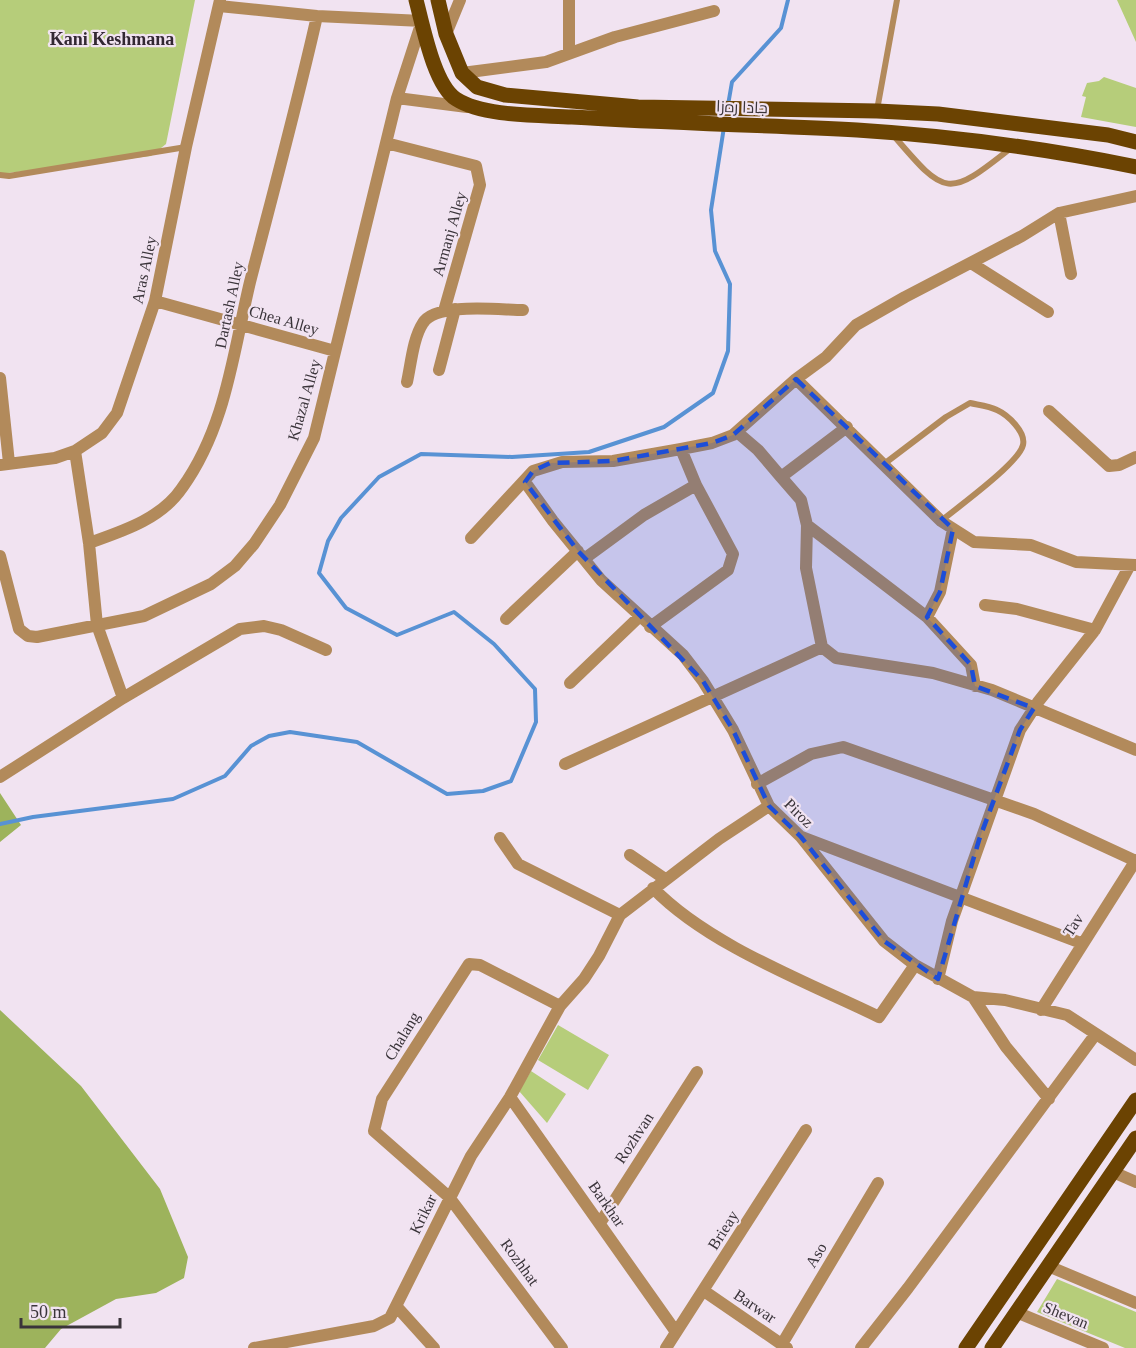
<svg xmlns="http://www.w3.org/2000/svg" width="1136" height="1348" viewBox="0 0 1136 1348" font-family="'Times New Roman',Cairo,serif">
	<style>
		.green { fill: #b6cd7a }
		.forest { fill: #9db35c }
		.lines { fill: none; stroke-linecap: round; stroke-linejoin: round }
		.stream { stroke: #5892d4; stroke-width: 4 }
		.service { stroke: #b28a5b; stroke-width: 6 }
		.minor { stroke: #b28a5b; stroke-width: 12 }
		.primary { stroke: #6b4302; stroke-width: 15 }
		.marked { fill: #1d4ed8; fill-opacity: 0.2; stroke: #1d4ed8; stroke-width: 4.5; stroke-dasharray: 12 8; stroke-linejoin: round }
		.labels { text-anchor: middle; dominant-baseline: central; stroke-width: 4.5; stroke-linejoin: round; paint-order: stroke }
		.street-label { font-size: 16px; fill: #3a343a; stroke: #f1e3f1 }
		.neighbourhood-label { font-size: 18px; font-weight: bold; fill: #332833; stroke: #f1e3f1 }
	</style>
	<rect width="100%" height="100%" fill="#f1e3f1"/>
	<path class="green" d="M 0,0 L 195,0 L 166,144 L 151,156 L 0,174 Z
		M 1117,0 L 1136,0 L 1136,42 Z
		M 1104,77 L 1136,88 L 1136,127 L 1081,117 L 1086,97 L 1082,96 L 1087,83 L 1099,81 Z
		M 558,1025 L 609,1055 L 588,1090 L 538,1060 Z
		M 531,1071 L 566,1094 L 547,1123 L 519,1091 Z
		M 1057,1279 L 1136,1312 L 1136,1348 L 1125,1348 L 1037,1312 Z"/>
	<path class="forest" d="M 0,793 L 21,825 L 0,842 Z
		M 0,1010 L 81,1086 L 160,1189 L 188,1257 L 184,1278 L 156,1293 L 116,1299 L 61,1329 L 45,1348 L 0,1348 Z"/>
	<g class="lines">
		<path class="stream" d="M 728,105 L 732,82 L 781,28 L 788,0
			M 0,824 L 33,817 L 173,799 L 225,776 L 251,746 L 269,736 L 290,732 L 357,742 L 447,794 L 483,791 L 511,781 L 536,722 L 535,689 L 494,644 L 454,612 L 397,635 L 346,608 L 319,573 L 328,541 L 341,518 L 379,477 L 421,454 L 512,457 L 589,452 L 664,427 L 713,393 L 728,351 L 730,284 L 715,251 L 711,210 L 724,127"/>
		<path class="service" d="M 877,110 L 897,0
			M 894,136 C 946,197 948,198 1011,148
			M 0,175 L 9,176 L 186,147
			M 884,464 L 946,417 L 970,403 C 979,405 989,406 997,410 C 1008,415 1026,432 1023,445 C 1019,463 958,507 941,521"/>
		<path class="minor" d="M 569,0 L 569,51
			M 446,34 L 460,0
			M 462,73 L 546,62 L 615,37 L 714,11
			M 397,98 L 467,107
			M 386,143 L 476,166 L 480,185 L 444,311
			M 1059,213 L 1071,274
			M 971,263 L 1048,312
			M 155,301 L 335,351
			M 439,370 L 455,309
			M 0,378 L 9,463
			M 796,379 L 941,521 L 974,542 L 1031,545 L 1076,562 L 1135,565
			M 407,382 C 411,364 413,338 423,323 C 436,302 500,310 523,310
			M 1049,411 L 1109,466 L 1119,465 L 1136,457
			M 847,427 L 781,477 L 801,500 L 807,525 L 806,568 L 822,647 L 836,658 L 933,673 L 992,690 L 1136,750
			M 737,432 L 758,450 L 781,477
			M 0,465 L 55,458 L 75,451 L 102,433 L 117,413 L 155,301 L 186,147 L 220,0
			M 525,482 L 553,521 L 601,580 L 683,655 L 703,681 L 733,730 L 769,806 L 801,837 L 884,941 L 915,965 L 973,997 L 1005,1000 L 1067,1015 L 1136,1060
			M 807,525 L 927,617 L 971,665 L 975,686
			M 471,538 L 533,471 L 562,462 L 613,461 L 681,449 L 712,443 L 733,435 L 796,379 L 826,357 L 856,325 L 905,297 L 1022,236 L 1059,213 L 1136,196
			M 89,543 C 123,531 161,519 182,488 C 226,427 233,353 250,282 C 273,193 297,105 317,16
			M 0,556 L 19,629 L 28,636 L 37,637 L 144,616 L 211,584 L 235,566 L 254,544 L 280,505 L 314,438 L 397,98 L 422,21 L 317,16 L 219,6
			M 584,559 L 644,515 L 696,485
			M 985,605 L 1017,609 L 1095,630
			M 927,617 L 940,592 L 953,529
			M 506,619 L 578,551
			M 650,627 L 728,570 L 733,554 L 696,485 L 681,449
			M 570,683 L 639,617
			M 123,698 L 240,629 L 264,626 L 281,630 L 326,650
			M 565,764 L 822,647
			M 0,777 L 123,698 L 97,625 L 89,543 L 75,451
			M 757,784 L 811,754 L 843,747 L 1034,814 L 1136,861
			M 802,837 L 1081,943
			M 500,838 L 518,864 L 620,915
			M 630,855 L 665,879
			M 653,888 C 708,945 807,982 879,1017 L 915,965
			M 938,979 L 952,921 L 1020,730 L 1038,702 L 1095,630 L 1130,565
			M 973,997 L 1006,1047 L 1049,1099
			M 560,1006 L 480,965 L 469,964 L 382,1099 L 374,1131 L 449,1197 L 562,1348
			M 1041,1010 L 1136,860
			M 510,1097 L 676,1332
			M 1113,1172 L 1136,1182
			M 600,1223 L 697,1072
			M 1048,1266 L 1136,1303
			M 704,1291 L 787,1348
			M 397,1307 L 434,1348
			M 1016,1312 L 1103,1348
			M 782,1344 L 878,1183
			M 254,1348 L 374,1326 L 390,1318 L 471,1156 L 510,1097 L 560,1006 L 584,979 L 599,956 L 620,915 L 719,839 L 769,806
			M 666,1348 L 806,1130
			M 861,1348 L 908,1288 L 1095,1035"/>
		<path class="primary" d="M 416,0 C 423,26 434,85 456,99 C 484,117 539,115 572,117 C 667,123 762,125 857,130 C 951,136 1044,148 1136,167
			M 438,0 L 446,34 L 462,73 L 477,87 L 505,95 L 638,107 L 877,111 L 938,114 L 1108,135 L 1136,142
			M 966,1348 L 1136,1100
			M 992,1348 L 1136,1138"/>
	</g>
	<path class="marked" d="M 796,379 L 953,529 L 940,592 L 927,617 L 971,665 L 975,686 L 1034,708 L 1020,730 L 979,840 L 938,979 L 884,941 L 801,837 L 769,806 L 733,730 L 703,681 L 578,551 L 525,482 L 533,471 L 550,463 L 613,461 L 712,443 L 733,435 Z"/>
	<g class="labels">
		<g class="street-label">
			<text transform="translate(742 107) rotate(2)">جادا ره‌زا</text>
			<text transform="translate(449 234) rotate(-74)">Armanj Alley</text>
			<text transform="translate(144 270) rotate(-78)">Aras Alley</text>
			<text transform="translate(229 305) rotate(-78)">Dartash Alley</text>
			<text transform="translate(284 320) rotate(16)">Chea Alley</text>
			<text transform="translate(304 400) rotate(-74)">Khazal Alley</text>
			<text transform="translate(799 813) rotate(45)">Piroz</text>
			<text transform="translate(1073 925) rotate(-57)">Tav</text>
			<text transform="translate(402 1036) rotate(-59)">Chalang</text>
			<text transform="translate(634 1138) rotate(-57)">Rozhvan</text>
			<text transform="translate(607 1204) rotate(55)">Barkhar</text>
			<text transform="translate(423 1214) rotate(-64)">Krikar</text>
			<text transform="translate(723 1230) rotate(-58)">Brieay</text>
			<text transform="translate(816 1255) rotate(-59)">Aso</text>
			<text transform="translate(520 1262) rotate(54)">Rozhhat</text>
			<text transform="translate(755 1306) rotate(34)">Barwar</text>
			<text transform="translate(1066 1315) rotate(22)">Shevan</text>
		</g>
		<g class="neighbourhood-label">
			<text x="112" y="39">Kani Keshmana</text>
		</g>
	</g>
	<path d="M21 1318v9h99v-9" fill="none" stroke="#3a343a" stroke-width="3"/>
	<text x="30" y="1318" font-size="18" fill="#3a343a" stroke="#f1e3f1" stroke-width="4.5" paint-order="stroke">50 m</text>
</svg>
